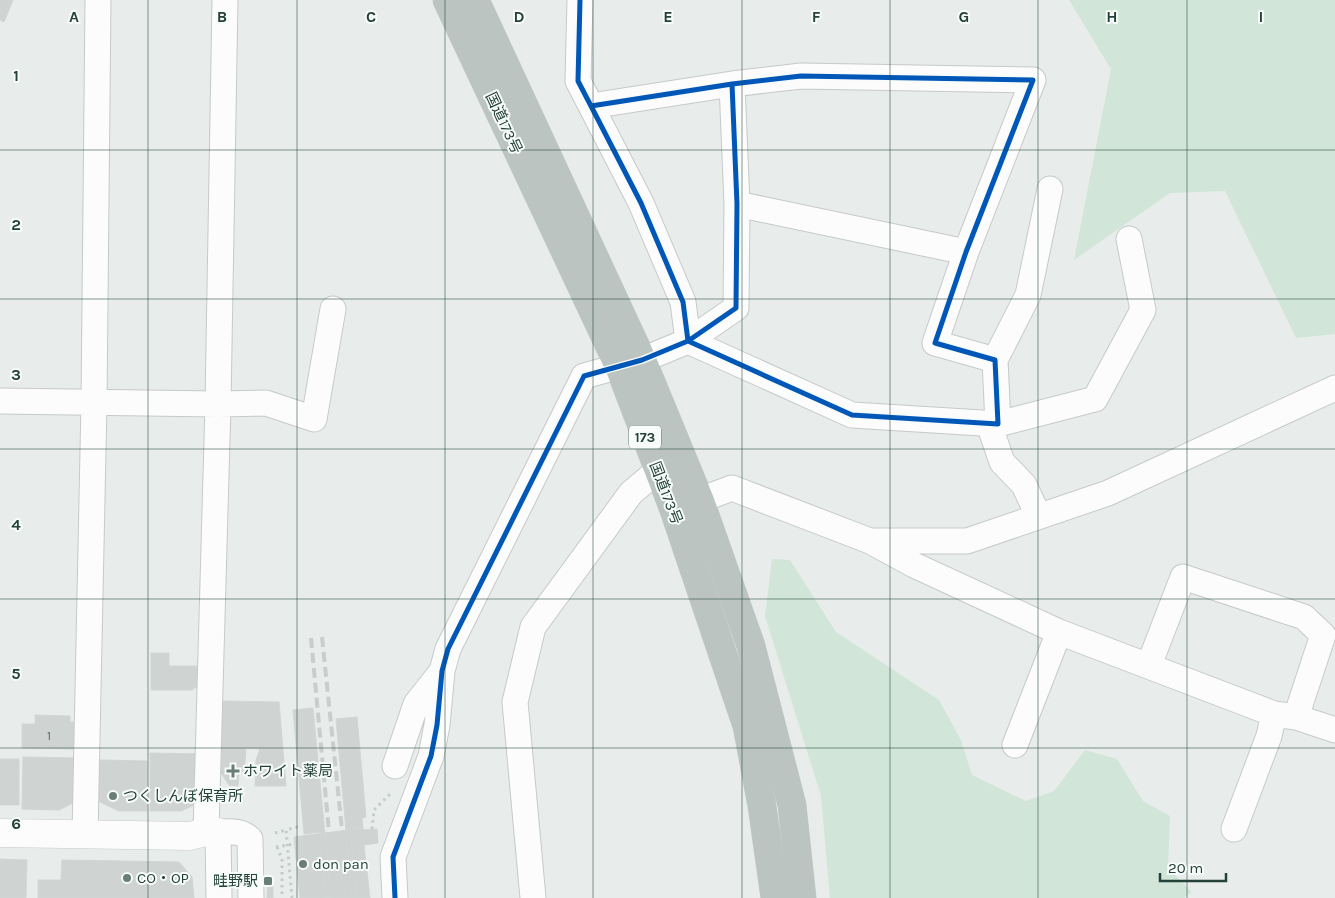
<svg xmlns="http://www.w3.org/2000/svg" width="1335" height="898" viewBox="0 0 1335 898" font-family="Karla,'Noto Sans JP',sans-serif">
	<style>
		.green { fill: #d1e6d8 }
		.building { fill: #cfd4d2; stroke: #d1d6d4 }
		.lines { fill: none; stroke-linecap: round; stroke-linejoin: round }
		.street-casing { stroke: #c5cac8; stroke-width: 27 }
		.secondary-casing { stroke: #c3cbc8; stroke-width: 29 }
		.highway-casing { stroke: #c3ccc9; stroke-width: 29 }
		.path { stroke: #c3ccca; stroke-width: 3; stroke-dasharray: 2.5 4; stroke-linecap: butt }
		.street { stroke: #fcfcfc; stroke-width: 25 }
		.secondary { stroke: #fcfcfc; stroke-width: 28 }
		.highway { stroke: #bcc4c2; stroke-width: 28 }
		.rail { stroke: #c9cdcc; stroke-width: 4; stroke-dasharray: 10 5; stroke-linecap: butt }
		.cycleway-casing { stroke: #f7fbf9; stroke-width: 8 }
		.cycleway { stroke: #0057b8; stroke-width: 5 }
		.grid { fill: none; stroke: #24423a; stroke-width: 1; stroke-opacity: 0.55 }
		.poi-dot { fill: #697e78; stroke: #f7fbf9; stroke-width: 2 }
		.labels { text-anchor: middle; dominant-baseline: central; stroke-width: 4; stroke-linejoin: round; paint-order: stroke }
		.number-label { font-size: 12px; fill: #506761 }
		.shield { fill: #f7fbf9; stroke: #637a73; stroke-width: 1 }
		.shield-label { font-size: 14px; font-weight: bold; fill: #24423a }
		.street-label { font-size: 15px; fill: #24423a; stroke: #f7fbf9 }
		.poi-label { font-size: 15px; fill: #24423a; stroke: #f7fbf9; text-anchor: start }
		.grid-label { font-size: 16px; text-anchor: middle; font-weight: bold; fill: #24423a; stroke: #f7fbf9; stroke-width: 4; stroke-linejoin: round; paint-order: stroke }
	</style>
	<rect width="100%" height="100%" fill="#e8edeb"/>
	<path class="green" d="M 1069,0 L 1335,0 L 1335,334 L 1296,338 L 1225,191 L 1170,193 L 1074,260 L 1111,69 Z
		M 772,559 L 790,560 L 836,632 L 939,700 L 961,740 L 972,775 L 1026,801 L 1054,791 L 1085,750 L 1117,759 L 1143,801 L 1170,816 L 1168,868 L 1192,892 L 1184,898 L 830,898 L 821,796 L 765,616 Z"/>
	<path class="building" d="M 0,0 L 13,0 L 4,22 L 0,20 Z
		M 151,653 L 169,653 L 169,666 L 197,666 L 197,688 L 193,688 L 193,690 L 151,690 Z
		M 222,701 L 279,702 L 286,786 L 255,786 L 256,760 L 260,749 L 246,748 L 244,774 L 239,774 L 238,786 L 229,785 L 221,773 Z
		M 313,708 L 331,898 L 326,898 L 320,832 L 304,834 L 293,710 Z
		M 35,715 L 70,716 L 70,722 L 76,722 L 76,749 L 22,748 L 22,724 L 35,724 Z
		M 357,717 L 366,817 L 362,818 L 363,828 L 350,829 L 357,898 L 352,898 L 336,719 Z
		M 150,753 L 200,754 L 199,803 L 181,811 L 150,811 Z
		M 23,757 L 78,758 L 77,801 L 59,810 L 22,809 Z
		M 0,759 L 19,759 L 19,805 L 0,805 Z
		M 100,760 L 147,761 L 147,811 L 119,811 L 96,800 Z
		M 363,828 L 363,830 L 377,829 L 378,843 L 364,845 L 370,898 L 300,898 L 294,837 Z
		M 0,859 L 27,860 L 26,898 L 0,898 Z
		M 62,860 L 179,862 L 192,877 L 194,898 L 38,898 L 38,880 L 61,880 Z
		M 268,876 L 273,876 L 273,898 L 267,898 Z"/>
	<g class="lines">
		<defs>
			<path id="street" d="M 580,0 L 578,81 L 591,106 L 732,84 L 801,76 L 1033,80 L 966,252 L 935,343 L 995,360 L 998,424 L 852,415 L 688,341 L 683,302 L 641,203 L 591,106
				M 737,204 L 966,252
				M 995,360 L 1028,295 L 1050,189
				M 0,401 L 218,404 L 266,403 L 314,419 L 333,309
				M 989,424 L 1002,462 L 1024,485 L 1038,515
				M 998,424 L 1095,399 L 1143,310 L 1129,239
				M 681,507 L 732,488 L 870,541 L 914,565 L 1059,632 L 1274,714 L 1296,717 L 1335,730
				M 873,541 L 967,541 L 1108,493 L 1335,388
				M 1149,665 L 1183,577 L 1304,617 L 1323,635 L 1296,717
				M 1015,745 L 1059,632
				M 395,766 L 416,704 L 442,671
				M 1234,829 L 1269,736 L 1274,714
				M 206,832 L 218,404 L 225,0
				M 85,834 L 94,403 L 98,0
				M 219,898 L 218,832 C 230,832 241,830 250,839 L 251,898
				M 395,898 L 393,857 L 431,756 L 437,725 L 442,671 L 448,649 L 584,376 L 642,360 L 688,341 L 736,308 L 737,204 L 732,84
				M 533,898 L 515,702 L 533,627 L 631,493 L 657,471"/>
			<path id="secondary" d="M 0,833 L 190,836 L 206,832 L 218,832"/>
			<path id="highway" d="M 447,0 L 619,366 L 674,510 L 747,726 L 762,806 L 775,898
				M 475,0 L 642,360 L 700,501 L 751,646 L 792,805 L 802,898"/>
		</defs>
		<use href="#street" class="street-casing"/>
		<use href="#secondary" class="secondary-casing"/>
		<use href="#highway" class="highway-casing"/>
		<path class="path" d="M 372,829 L 374,810 L 390,794
			M 275,833 L 286,830
			M 276,847 L 295,844
			M 277,847 L 282,859 L 282,898
			M 292,898 L 286,830 L 301,826"/>
		<use href="#street" class="street"/>
		<use href="#secondary" class="secondary"/>
		<use href="#highway" class="highway"/>
		<path class="rail" d="M 322,637 L 342,830
			M 311,638 L 329,832"/>
		<defs>
			<path id="cycleway" d="M 580,0 L 578,81 L 591,106 L 732,84 L 801,76 L 1033,80 L 966,252 L 935,343 L 995,360 L 998,424 L 852,415 L 688,341 L 683,302 L 641,203 L 591,106
				M 395,898 L 393,857 L 431,756 L 437,725 L 442,671 L 448,649 L 584,376 L 642,360 L 688,341 L 736,308 L 737,204 L 732,84"/>
		</defs>
		<use href="#cycleway" class="cycleway-casing"/>
		<use href="#cycleway" class="cycleway"/>
	</g>
	<path class="grid" d="M 148,0 L 148,898M 297,0 L 297,898M 445,0 L 445,898M 593,0 L 593,898M 742,0 L 742,898M 890,0 L 890,898M 1038,0 L 1038,898M 1187,0 L 1187,898M 0,150 L 1335,150M 0,299 L 1335,299M 0,449 L 1335,449M 0,599 L 1335,599M 0,748 L 1335,748"/>
	<g class="poi-dot">
		<path d="M230.5 763.5h5v5h5v5h-5v5h-5v-5h-5v-5h5z"/>
		<circle cx="113" cy="796" r="5"/>
		<circle cx="303" cy="864" r="5"/>
		<circle cx="127" cy="878" r="5"/>
		<rect x="263" y="876" width="10" height="10" rx="2.5"/>
	</g>
	<g class="labels">
		<g class="number-label">
			<text x="49" y="736">1</text>
		</g>
		<rect class="shield" x="629" y="425.5" width="32" height="23" rx="4"/>
		<g class="shield-label">
			<text x="645" y="437">173</text>
		</g>
		<g class="street-label">
			<text transform="translate(504 123) rotate(65)">国道173号</text>
			<text transform="translate(666 493) rotate(69)">国道173号</text>
		</g>
		<g class="poi-label">
			<text x="243" y="771">ホワイト薬局</text>
			<text x="123" y="796">つくしんぼ保育所</text>
			<text x="313" y="864">don pan</text>
			<text x="137" y="878">CO・OP</text>
			<text x="258" y="881" text-anchor="end">畦野駅</text>
		</g>
	</g>
	<g class="grid-label">
		<text x="74" y="22">A</text>
		<text x="222" y="22">B</text>
		<text x="371" y="22">C</text>
		<text x="519" y="22">D</text>
		<text x="668" y="22">E</text>
		<text x="816" y="22">F</text>
		<text x="964" y="22">G</text>
		<text x="1112" y="22">H</text>
		<text x="1261" y="22">I</text>
		<text x="16" y="81">1</text>
		<text x="16" y="230">2</text>
		<text x="16" y="380">3</text>
		<text x="16" y="530">4</text>
		<text x="16" y="679">5</text>
		<text x="16" y="829">6</text>
	</g>
	<path d="M1160 873v8h66v-8" fill="none" stroke="#24423a" stroke-width="2.5"/>
	<text x="1168" y="873" font-size="15" fill="#24423a" stroke="#f7fbf9" stroke-width="4" paint-order="stroke">20 m</text>
</svg>
